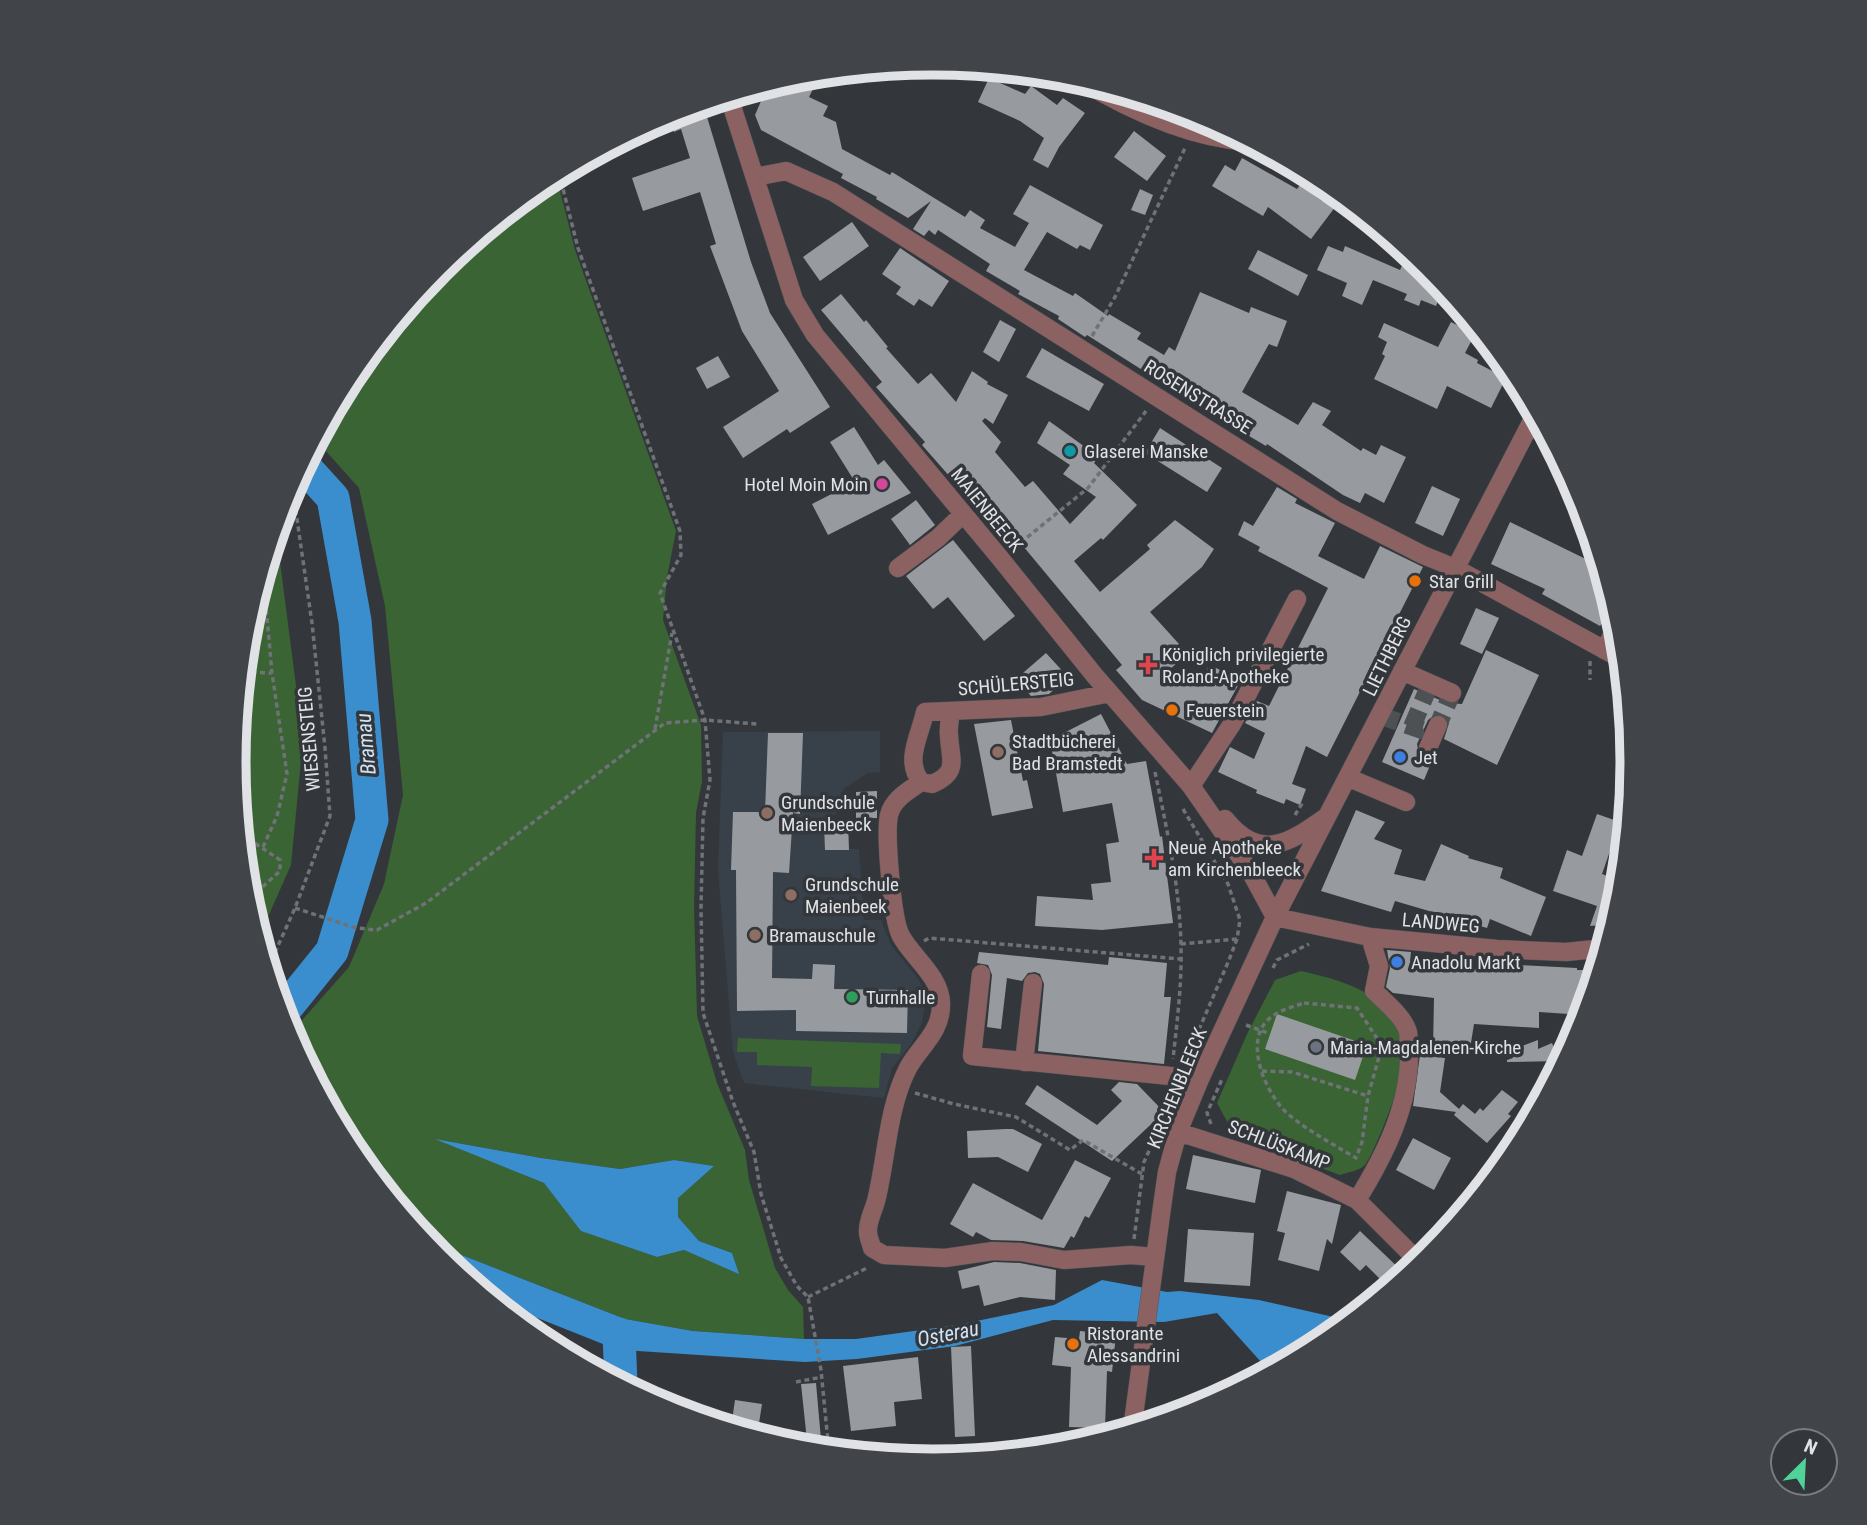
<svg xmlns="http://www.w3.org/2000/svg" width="1867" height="1525" viewBox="0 0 1867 1525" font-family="'Roboto Condensed',sans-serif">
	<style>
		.built { fill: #38414a }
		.green { fill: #3a6433; fill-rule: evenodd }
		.water { fill: #3b8ece }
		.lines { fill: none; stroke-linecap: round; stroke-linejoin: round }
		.river { stroke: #3b8ece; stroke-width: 33 }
		.building { fill: #979ba0 }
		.minor-tunnel { stroke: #4d5154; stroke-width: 18; stroke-dasharray: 18 9; stroke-linecap: butt }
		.minor-casing { stroke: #52565a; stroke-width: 19 }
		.path { stroke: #6f7276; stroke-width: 3.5; stroke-dasharray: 5 3.5; stroke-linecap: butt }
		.minor { stroke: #8c6161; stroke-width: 18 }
		.culture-dot { fill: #0f9aa8; stroke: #33373b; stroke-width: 2.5 }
		.hotel-dot { fill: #d1479c; stroke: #33373b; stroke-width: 2.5 }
		.food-dot { fill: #e8710a; stroke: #33373b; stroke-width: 2.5 }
		.health-dot { fill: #e0444e; stroke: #33373b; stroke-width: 2.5 }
		.education-dot { fill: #8d6e63; stroke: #33373b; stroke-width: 2.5 }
		.shop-dot { fill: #3f7fe0; stroke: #33373b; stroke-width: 2.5 }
		.leisure-dot { fill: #2e9e5b; stroke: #33373b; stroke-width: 2.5 }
		.worship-dot { fill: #6b7280; stroke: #33373b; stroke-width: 2.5 }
		.labels { text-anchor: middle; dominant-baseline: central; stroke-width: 7; stroke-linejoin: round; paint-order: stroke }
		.street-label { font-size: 19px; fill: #e0e2e5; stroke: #33373b }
		.poi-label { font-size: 19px; fill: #e0e2e5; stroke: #33373b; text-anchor: start }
		.water-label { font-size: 21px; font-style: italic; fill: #d0e3f5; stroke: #33373b }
		.rim { fill: none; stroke: #e0e2e5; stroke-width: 9 }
	</style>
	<rect width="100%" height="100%" fill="#33373b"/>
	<path class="built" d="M 880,731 L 880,772 L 868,773 L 843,789 L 844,806 L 825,823 L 848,823 L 849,849 L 859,849 L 864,920 L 881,920 L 891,945 L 919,980 L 926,995 L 922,1023 L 911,1044 L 892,1068 L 884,1098 L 744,1083 L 733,1052 L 718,870 L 723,732 Z"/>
	<path class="green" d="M 556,175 L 575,250 L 676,531 L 667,577 L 663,620 L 701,725 L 702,781 L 696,813 L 694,906 L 697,1016 L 717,1083 L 745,1150 L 749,1180 L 775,1268 L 788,1290 L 803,1307 L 804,1339 L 693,1331 L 625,1319 L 426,1241 L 352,1151 L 293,1040 L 296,1027 L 349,967 L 384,884 L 403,795 L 385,606 L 359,488 L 316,440 L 352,374 L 439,268 L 545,181 ZM 440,1140 L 541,1158 L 620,1169 L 674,1160 L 714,1166 L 677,1198 L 678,1217 L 699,1241 L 732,1253 L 738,1273 L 684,1250 L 657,1257 L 582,1231 L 544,1183 Z
		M 276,531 L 303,740 L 291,865 L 259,937 L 247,899 L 234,762 L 248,626 Z
		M 1301,971 C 1331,978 1366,986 1387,1010 C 1397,1021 1406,1045 1405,1060 C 1404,1076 1375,1153 1365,1165 C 1359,1171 1348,1172 1340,1175 L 1235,1136 L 1217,1103 L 1248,1032 L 1275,980 Z
		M 738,1038 L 901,1044 L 900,1054 L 881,1053 L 879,1088 L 811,1086 L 812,1067 L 757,1065 L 757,1052 L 737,1052 Z"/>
	<path class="water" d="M 435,1139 L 541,1158 L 620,1169 L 674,1160 L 714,1166 L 678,1198 L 678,1217 L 699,1241 L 732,1253 L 739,1274 L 684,1250 L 657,1257 L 581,1231 L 544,1183 Z
		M 426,1241 L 625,1319 L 693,1331 L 804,1339 L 856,1339 L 957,1325 L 1054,1305 L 1102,1280 L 1167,1292 L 1180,1291 L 1259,1300 L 1351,1321 L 1331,1337 L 1315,1334 L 1312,1340 L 1315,1348 L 1270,1372 L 1217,1313 L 1164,1322 L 1053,1320 L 955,1346 L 857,1359 L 805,1362 L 638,1351 L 603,1344 L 490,1299 L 439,1257 Z"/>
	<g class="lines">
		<path class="river" d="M 282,1013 L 332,951 L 372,820 L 355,621 L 333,498 L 303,465
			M 619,1334 L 621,1385"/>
	</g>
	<path class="building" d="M 800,76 L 816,83 L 809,97 L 828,106 L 823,116 L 836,122 L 842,149 L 890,175 L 892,172 L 965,217 L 970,210 L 985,220 L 980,228 L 1015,247 L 1029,223 L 1013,214 L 1030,185 L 1103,225 L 1090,250 L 1080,245 L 1077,249 L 1047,232 L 1024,270 L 1073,296 L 1075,293 L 1108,316 L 1109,314 L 1141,333 L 1137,339 L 1164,355 L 1169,347 L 1175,351 L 1200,292 L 1249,313 L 1251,307 L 1287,321 L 1277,347 L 1269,344 L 1242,392 L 1298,425 L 1313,402 L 1331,411 L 1322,425 L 1361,451 L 1363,448 L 1376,455 L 1381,445 L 1406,457 L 1384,503 L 1365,493 L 1360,503 L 1343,495 L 1267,444 L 1266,446 L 1239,430 L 1243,424 L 1157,375 L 1155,378 L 1087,335 L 1085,337 L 1058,319 L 1059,316 L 1018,294 L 1020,291 L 986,271 L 990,264 L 938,230 L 935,235 L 929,230 L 924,236 L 913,229 L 931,201 L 908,218 L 876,199 L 877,197 L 841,178 L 843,174 L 761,130 L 755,115 L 768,85 Z
		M 989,78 L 1025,94 L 1031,86 L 1057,105 L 1063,98 L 1085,113 L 1059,147 L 1048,168 L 1033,160 L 1044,138 L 1020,121 L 978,102 Z
		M 718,100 L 721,111 L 707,117 L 751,262 L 770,313 L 830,407 L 790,433 L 787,429 L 743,458 L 723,427 L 779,391 L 742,331 L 710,246 L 716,244 L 700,192 L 643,211 L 632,178 L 690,158 L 681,129 L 674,132 L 666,116 Z
		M 1134,131 L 1166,156 L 1147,181 L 1114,157 Z
		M 1242,158 L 1297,189 L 1300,185 L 1322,201 L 1331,188 L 1342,198 L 1311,239 L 1268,207 L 1263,216 L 1212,186 L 1225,165 L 1235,171 Z
		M 1140,189 L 1153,195 L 1145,215 L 1131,210 Z
		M 852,222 L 869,246 L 820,281 L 803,257 Z
		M 1328,246 L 1343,252 L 1345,246 L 1400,270 L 1404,261 L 1432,272 L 1444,287 L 1436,306 L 1421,300 L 1419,306 L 1404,300 L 1407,294 L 1373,280 L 1362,305 L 1342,296 L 1347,283 L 1317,270 Z
		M 900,248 L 949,281 L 932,307 L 919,299 L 914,306 L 896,294 L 901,287 L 882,274 Z
		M 1258,250 L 1308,275 L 1298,296 L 1248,269 Z
		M 841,294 L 864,322 L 866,320 L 888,347 L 886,348 L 918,384 L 931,373 L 956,402 L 972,371 L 988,382 L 987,384 L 1008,395 L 993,424 L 985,418 L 982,421 L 1001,442 L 995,452 L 1025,487 L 1033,481 L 1070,524 L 1096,497 L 1063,474 L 1070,465 L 1037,443 L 1049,421 L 1099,457 L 1094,463 L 1137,505 L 1103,540 L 1101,538 L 1074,561 L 1100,592 L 1150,549 L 1147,545 L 1175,520 L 1214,549 L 1202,567 L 1150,612 L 1179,644 L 1171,652 L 1179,661 L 1167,672 L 1199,687 L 1208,667 L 1214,667 L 1241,680 L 1212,733 L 1142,700 L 1116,670 L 1122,665 L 1018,540 L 1010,546 L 988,519 L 990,518 L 954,476 L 951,478 L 922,445 L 925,442 L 876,387 L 882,382 L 821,310 Z
		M 1000,320 L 1016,329 L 999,362 L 983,352 Z
		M 1451,322 L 1475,334 L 1465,353 L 1478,360 L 1477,363 L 1506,378 L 1491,408 L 1447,386 L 1437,409 L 1374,379 L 1385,356 L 1382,354 L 1387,342 L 1378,337 L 1384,323 L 1438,347 Z
		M 1042,348 L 1104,384 L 1089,411 L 1026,377 Z
		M 718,356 L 730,377 L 707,389 L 696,368 Z
		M 854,427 L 878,465 L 884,460 L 911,493 L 828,535 L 812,504 L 855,482 L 830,442 Z
		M 1160,428 L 1222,468 L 1207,492 L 1145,453 Z
		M 1432,486 L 1460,499 L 1443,536 L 1415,523 Z
		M 1277,487 L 1297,499 L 1295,503 L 1335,523 L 1318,556 L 1364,579 L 1380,546 L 1423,567 L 1327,757 L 1306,746 L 1292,784 L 1306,789 L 1300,805 L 1286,799 L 1284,804 L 1256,793 L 1257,790 L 1218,772 L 1230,747 L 1254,759 L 1265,733 L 1245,723 L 1257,701 L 1269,706 L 1328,588 L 1258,551 L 1260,547 L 1238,535 L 1244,521 L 1253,526 Z
		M 916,500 L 935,525 L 910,545 L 891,519 Z
		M 1510,522 L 1602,567 L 1615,612 L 1605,624 L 1602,623 L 1600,626 L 1542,594 L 1545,589 L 1491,564 Z
		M 953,540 L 1015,616 L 984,641 L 948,597 L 933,609 L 906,576 Z
		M 1476,608 L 1499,618 L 1482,654 L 1460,644 Z
		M 1486,650 L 1539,675 L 1497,765 L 1444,739 L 1449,723 L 1447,718 L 1437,714 L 1428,720 L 1417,744 L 1419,755 L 1424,759 L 1433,758 L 1424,780 L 1382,762 L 1414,689 L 1447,703 L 1462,704 Z
		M 1046,653 L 1068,677 L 1049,694 L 1031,696 L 1016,679 Z
		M 1101,714 L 1127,764 L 1146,761 L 1160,837 L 1162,836 L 1173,923 L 1102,930 L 1035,926 L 1037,896 L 1093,900 L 1091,884 L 1111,882 L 1106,844 L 1119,842 L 1112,803 L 1063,812 L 1050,740 Z
		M 1011,720 L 1023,781 L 1027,780 L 1033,808 L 992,816 L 974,724 Z
		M 768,733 L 803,733 L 800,814 L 793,813 L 789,873 L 773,872 L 772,978 L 812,979 L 813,964 L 835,965 L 834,989 L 908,990 L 907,1033 L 796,1031 L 796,1010 L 737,1011 L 736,870 L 731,870 L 733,812 L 765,812 Z
		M 877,791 L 877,818 L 856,818 L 856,792 Z
		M 1356,810 L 1385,822 L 1374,839 L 1402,850 L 1394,874 L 1425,881 L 1441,844 L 1469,856 L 1468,858 L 1503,868 L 1500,878 L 1546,897 L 1531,936 L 1490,919 L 1487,928 L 1395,901 L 1391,912 L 1321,891 Z
		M 1597,814 L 1620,822 L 1602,874 L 1621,881 L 1619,899 L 1612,924 L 1590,926 L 1597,906 L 1553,891 L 1567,850 L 1582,856 Z
		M 848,823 L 849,850 L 825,850 L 824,824 Z
		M 1387,950 L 1411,952 L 1410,961 L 1478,969 L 1478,963 L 1577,968 L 1577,970 L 1598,970 L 1584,1015 L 1539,1012 L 1539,1028 L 1474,1024 L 1469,1055 L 1433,1049 L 1434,998 L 1393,993 L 1386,987 L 1390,968 Z
		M 979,952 L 1108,965 L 1109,957 L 1167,963 L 1164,997 L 1171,997 L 1164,1064 L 1038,1051 L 1044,984 L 1040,974 L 1035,972 L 1028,973 L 1022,981 L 1007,978 L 1001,1029 L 987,1027 L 992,975 L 988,965 L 977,963 Z
		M 1277,1014 L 1367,1045 L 1355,1080 L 1265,1049 Z
		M 1538,1040 L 1538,1049 L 1552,1043 L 1559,1061 L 1507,1062 L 1507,1060 L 1513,1058 L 1511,1050 Z
		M 1420,1055 L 1445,1058 L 1440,1092 L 1459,1109 L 1463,1104 L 1475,1114 L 1480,1108 L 1483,1111 L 1502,1090 L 1518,1102 L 1508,1114 L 1511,1116 L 1487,1143 L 1454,1115 L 1456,1112 L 1413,1106 Z
		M 1119,1082 L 1137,1084 L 1164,1112 L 1112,1161 L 1025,1104 L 1037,1085 L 1097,1125 L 1122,1101 L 1111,1090 Z
		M 1006,1129 L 1013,1129 L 1042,1144 L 1028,1172 L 998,1157 L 968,1158 L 967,1131 Z
		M 1413,1138 L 1451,1158 L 1434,1190 L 1396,1170 Z
		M 1193,1155 L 1261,1170 L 1255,1203 L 1186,1189 Z
		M 1075,1160 L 1111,1178 L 1089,1218 L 1085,1216 L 1074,1238 L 1071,1236 L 1064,1248 L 1023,1241 L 991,1240 L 976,1232 L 973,1237 L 950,1224 L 973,1183 L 1042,1220 Z
		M 1287,1191 L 1341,1205 L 1332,1244 L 1327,1239 L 1319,1271 L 1278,1260 L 1285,1233 L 1277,1231 Z
		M 1188,1229 L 1254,1233 L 1250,1286 L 1184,1282 Z
		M 1360,1231 L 1406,1275 L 1390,1289 L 1366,1265 L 1360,1271 L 1340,1252 Z
		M 994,1262 L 1020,1263 L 1056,1270 L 1055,1300 L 1020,1297 L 984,1306 L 979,1285 L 962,1289 L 958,1271 Z
		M 1080,1331 L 1116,1335 L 1112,1372 L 1107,1371 L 1105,1428 L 1069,1427 L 1071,1367 L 1052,1365 L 1055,1337 L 1079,1339 Z
		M 971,1346 L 975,1436 L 955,1437 L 951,1347 Z
		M 918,1357 L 922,1399 L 894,1402 L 896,1426 L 851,1431 L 843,1366 Z
		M 816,1383 L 822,1451 L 808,1450 L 801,1384 Z
		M 735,1400 L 762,1404 L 757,1436 L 731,1428 Z"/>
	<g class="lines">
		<path class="minor-tunnel" d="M 1381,716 L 1422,730 L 1438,725 L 1452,693
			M 1412,727 L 1430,684"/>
		<defs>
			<path id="minor" d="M 1078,79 C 1129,110 1190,138 1249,142
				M 729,97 L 794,300 L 815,335 L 1000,558 L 1095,676 L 1191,786 L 1250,871 L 1275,917
				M 755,177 L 786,171 L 833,192 L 1337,511 L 1423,555 L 1455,568 L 1623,660
				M 898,568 L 938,538 L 963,514
				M 1604,650 L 1619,623
				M 1402,671 L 1452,693
				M 951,712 C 950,720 948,728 949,735 C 950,760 960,772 932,784 L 921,782 C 908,791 893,799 889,815 C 885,834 892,920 901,936 C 913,958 940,976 941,1003 C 942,1032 920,1046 908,1068 C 888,1107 887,1154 877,1197 C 875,1208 867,1221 868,1232 C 868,1237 871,1243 872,1248 L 884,1255 L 945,1258 L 993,1251 L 1021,1252 L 1064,1260 L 1131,1255 L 1154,1257
				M 1428,748 L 1438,725
				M 1349,778 L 1406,802
				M 921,782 C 904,760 920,736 925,712 L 1041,707 L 1110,693
				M 1191,786 L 1232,724 L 1297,599
				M 1225,819 C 1260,862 1288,844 1326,817
				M 1275,917 L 1370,937 L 1497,949 L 1566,952 L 1605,948
				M 981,974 L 972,1056 L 1200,1079
				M 1024,1062 L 1033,983
				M 1178,1132 L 1294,1169 L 1357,1200 L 1420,1263
				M 1357,1200 C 1385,1155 1411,1103 1409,1049 C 1408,1044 1409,1037 1408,1032 C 1404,1017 1385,1002 1374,991 L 1379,966 L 1370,937
				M 1132,1430 L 1162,1207 L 1167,1172 L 1178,1132 L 1200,1079 L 1275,917 L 1536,413"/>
		</defs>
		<use href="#minor" class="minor-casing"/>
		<path class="path" d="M 559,173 L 578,248 L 680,531 L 681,555 L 660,593 L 705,720 L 710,780 L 703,818 L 701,908 L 703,1013 L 733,1102 L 754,1152 L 761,1194 L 781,1258 L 797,1286 L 808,1297 L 821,1370 L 829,1452
			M 1092,336 L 1115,297 L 1186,146
			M 1014,548 L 1088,488 L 1146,411
			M 1590,661 L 1590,680
			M 243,672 L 272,673
			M 655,729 L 672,633
			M 1155,772 C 1167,830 1180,888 1181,947 C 1182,984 1177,1022 1173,1059
			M 1183,809 L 1228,884 L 1240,920 L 1237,939 L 1229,960 L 1185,1062
			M 1295,815 L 1303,802
			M 241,834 L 280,860 L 280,871 L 257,892 L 249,905
			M 263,847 L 277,816 L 287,774 L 272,673 L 263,573
			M 246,881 L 257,892
			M 295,908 L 356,928 L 377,930 L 426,903 L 665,723 L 705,720 L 757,724
			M 924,941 L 929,938 L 1180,959
			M 1181,944 L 1237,939
			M 268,968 L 295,908 L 330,816 L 325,748 L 312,623 L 296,512 L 285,503
			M 1273,968 L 1277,960 L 1309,944
			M 1304,1003 L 1357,1008 L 1382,1046 L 1368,1096 L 1362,1142 L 1356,1158 C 1333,1144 1308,1131 1288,1114 C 1266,1095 1242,1040 1270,1018 C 1280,1010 1292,1007 1304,1003 Z
			M 1246,1025 L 1270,1034
			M 1262,1071 L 1292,1072 L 1368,1096
			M 915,1093 L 954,1104 L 1016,1117 L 1070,1150 L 1083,1140 L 1142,1174
			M 1167,1111 L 1169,1091
			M 1211,1124 L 1207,1113 L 1223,1077
			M 1134,1239 L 1144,1162 L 1158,1131
			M 808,1297 L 869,1267
			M 796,1382 L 822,1377"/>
		<use href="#minor" class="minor"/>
	</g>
	<circle class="culture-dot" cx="1070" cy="451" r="7"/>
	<circle class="hotel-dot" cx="882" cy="484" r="7"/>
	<g class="food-dot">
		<circle cx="1415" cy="581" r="7"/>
		<circle cx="1172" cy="710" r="7"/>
		<circle cx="1073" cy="1344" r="7"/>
	</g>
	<g class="health-dot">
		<path d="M1144.5 654.5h7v7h7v7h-7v7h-7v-7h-7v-7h7z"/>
		<path d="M1150.5 847.5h7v7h7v7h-7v7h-7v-7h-7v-7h7z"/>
	</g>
	<g class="education-dot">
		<circle cx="998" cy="752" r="7"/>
		<circle cx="767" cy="813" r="7"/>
		<circle cx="791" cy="895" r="7"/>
		<circle cx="755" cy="935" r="7"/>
	</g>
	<g class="shop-dot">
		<circle cx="1400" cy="757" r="7"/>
		<circle cx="1397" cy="962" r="7"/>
	</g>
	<circle class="leisure-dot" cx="852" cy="997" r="7"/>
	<circle class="worship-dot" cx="1316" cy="1047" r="7"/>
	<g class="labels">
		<g class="street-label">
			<text transform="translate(1198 397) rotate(32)">ROSENSTRASSE</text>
			<text transform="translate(987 510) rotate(51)">MAIENBEECK</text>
			<text transform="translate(1387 656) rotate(-64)">LIETHBERG</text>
			<text transform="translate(1016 684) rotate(-5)">SCHÜLERSTEIG</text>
			<text transform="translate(309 739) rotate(-95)">WIESENSTEIG</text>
			<text transform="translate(1441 923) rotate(5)">LANDWEG</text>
			<text transform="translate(1177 1088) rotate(-68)">KIRCHENBLEECK</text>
			<text transform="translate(1279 1145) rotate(21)">SCHLÜSKAMP</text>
		</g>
		<g class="poi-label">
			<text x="1084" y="451">Glaserei Manske</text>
			<text x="868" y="484" text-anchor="end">Hotel Moin Moin</text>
			<text x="1429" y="581">Star Grill</text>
			<text x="1162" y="654">Königlich privilegierte<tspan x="1162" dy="22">Roland-Apotheke</tspan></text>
			<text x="1186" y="710">Feuerstein</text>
			<text x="1012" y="741">Stadtbücherei<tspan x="1012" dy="22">Bad Bramstedt</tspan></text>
			<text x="1414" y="757">Jet</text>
			<text x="781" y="802">Grundschule<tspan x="781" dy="22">Maienbeeck</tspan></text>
			<text x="1168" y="847">Neue Apotheke<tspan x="1168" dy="22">am Kirchenbleeck</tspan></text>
			<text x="805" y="884">Grundschule<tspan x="805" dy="22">Maienbeek</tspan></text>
			<text x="769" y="935">Bramauschule</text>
			<text x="1411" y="962">Anadolu Markt</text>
			<text x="866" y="997">Turnhalle</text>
			<text x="1330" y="1047">Maria-Magdalenen-Kirche</text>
			<text x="1087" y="1333">Ristorante<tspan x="1087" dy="22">Alessandrini</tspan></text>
		</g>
		<g class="water-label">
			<text transform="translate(366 744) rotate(-95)">Bramau</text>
			<text transform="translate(948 1334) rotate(-11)">Osterau</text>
		</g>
	</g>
	<path d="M0 0H1867V1525H0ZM246 762a687 687 0 1 1 1374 0a687 687 0 1 1-1374 0Z" fill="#414549" fill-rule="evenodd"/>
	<path class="rim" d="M246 762a687 687 0 1 1 1374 0a687 687 0 1 1-1374 0Z"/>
	<g transform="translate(1804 1462) rotate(24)"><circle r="33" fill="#33373b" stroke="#787b7f" stroke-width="2"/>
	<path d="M0-5L12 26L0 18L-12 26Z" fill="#4fd399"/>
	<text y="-10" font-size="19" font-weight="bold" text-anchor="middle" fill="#e0e2e5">N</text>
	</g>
</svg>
